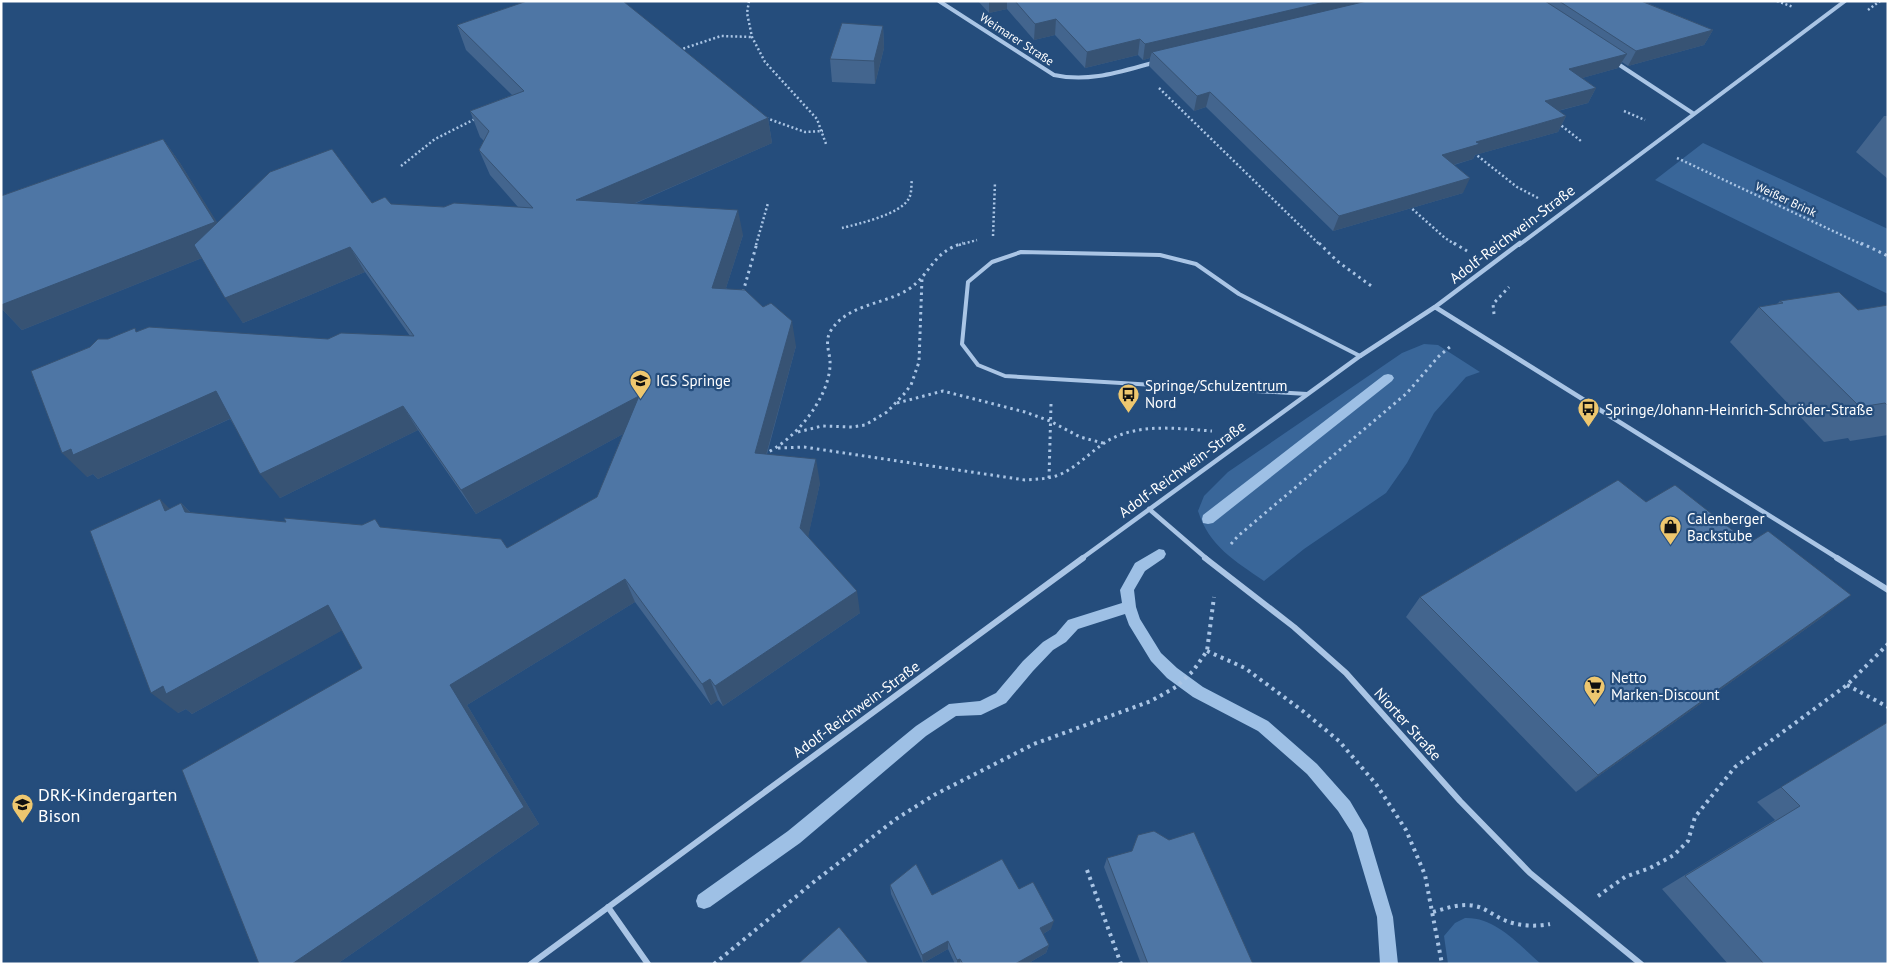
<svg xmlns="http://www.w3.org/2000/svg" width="1889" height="965" viewBox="0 0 1889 965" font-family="'PT Sans',sans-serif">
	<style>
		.green { fill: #396699 }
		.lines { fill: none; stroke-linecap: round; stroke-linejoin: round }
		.stream { fill: #9ec0e5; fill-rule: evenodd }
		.path-far2 { stroke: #aac5e5; stroke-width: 2.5; stroke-dasharray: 2 2.5; stroke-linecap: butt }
		.path-far1 { stroke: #aac5e5; stroke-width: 3; stroke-dasharray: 2.5 4; stroke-linecap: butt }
		.path { stroke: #aac5e5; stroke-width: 4; stroke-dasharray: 3 4.5; stroke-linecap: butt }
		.lane { stroke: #aac5e5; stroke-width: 4 }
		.street-far2 { stroke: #aac5e5; stroke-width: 4 }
		.street-far1 { stroke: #aac5e5; stroke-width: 4.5 }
		.street { stroke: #aac5e5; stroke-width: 6 }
		.wall { fill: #43658e }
		.shaded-wall { fill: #375374 }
		.building { fill: #4e76a5; stroke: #375374 }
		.labels { text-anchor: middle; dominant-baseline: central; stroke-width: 4.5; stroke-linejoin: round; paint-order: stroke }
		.far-street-label { font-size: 12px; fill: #fff; stroke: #254d7c }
		.street-label { font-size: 15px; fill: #fff; stroke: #254d7c }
		.poi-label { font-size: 15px; fill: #fff; stroke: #254d7c; text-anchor: start }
		.near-poi-label { font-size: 18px; fill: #fff; stroke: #254d7c; text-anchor: start }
	</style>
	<rect width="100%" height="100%" fill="#254d7c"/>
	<path class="green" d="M 1703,143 L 1888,229 L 1888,294 L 1655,180 Z
		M 1424,344 L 1438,345 L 1480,372 L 1466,377 L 1434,413 L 1407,463 L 1386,493 L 1304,549 L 1264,581 C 1235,561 1209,546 1198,511 L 1204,496 L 1228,472 L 1402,353 Z
		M 1465,918 C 1496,917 1519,945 1541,964 L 1448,964 L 1444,936 L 1455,923 Z"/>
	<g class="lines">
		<path class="stream" d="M 1388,374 L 1392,375 L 1394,378 L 1392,381 L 1213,523 L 1208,524 L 1203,523 L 1202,519 L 1203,515 L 1384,375 Z
			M 1159,549 L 1164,550 L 1166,554 L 1164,558 L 1145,571 L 1134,590 L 1136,607 L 1140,619 L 1161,653 L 1177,668 L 1203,687 L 1268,721 L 1317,764 L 1350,801 L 1367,830 L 1393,917 L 1398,964 L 1380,964 L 1377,917 L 1352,833 L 1338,811 L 1307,774 L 1258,731 L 1193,697 L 1167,678 L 1151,661 L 1129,625 L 1125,614 L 1078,629 L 1066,642 L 1053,650 L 1033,671 L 1006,703 L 981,715 L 956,716 L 926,736 L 800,843 L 710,907 L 704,909 L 698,907 L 696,901 L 698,895 L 788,831 L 916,726 L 949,704 L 980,701 L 996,693 L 1023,661 L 1043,642 L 1056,634 L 1068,620 L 1122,603 L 1120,590 L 1135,563 Z"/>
		<path class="path-far2" d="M 749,1 L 747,13 L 752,37 L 765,62 L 817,119 L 826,144
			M 1777,1 L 1793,7
			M 1868,10 L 1880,1
			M 679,50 L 721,36 L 752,37
			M 1159,88 L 1320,245
			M 1624,111 L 1645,120
			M 766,118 L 805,132 L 823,131
			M 1558,123 L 1581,141
			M 1474,153 L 1517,187 L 1538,198
			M 1677,158 L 1863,245
			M 401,166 L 435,139 L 477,118
			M 1409,206 L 1445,238 L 1456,245
			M 842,228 C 858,224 902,214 909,198 C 912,193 911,185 912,179
			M 993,236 L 995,182
			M 756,245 L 768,203
			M 959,245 L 977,240"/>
		<path class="path-far1" d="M 1319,243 L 1337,261 L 1374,288
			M 1454,243 L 1467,251
			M 1861,243 L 1888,256
			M 743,292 L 757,243
			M 1494,314 L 1493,304 L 1509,287
			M 897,403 L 943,391 L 1025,412 L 1050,421 L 1080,437 L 1103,443
			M 798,432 L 822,426 L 852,427 L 865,425 L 887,412 L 904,394 L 911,385 L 919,362 L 922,278
			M 778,448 L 804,447 L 1025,480 C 1037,479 1048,479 1059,475 C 1082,465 1097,443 1120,435 C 1149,424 1182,429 1212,431
			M 764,454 C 794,441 828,400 830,366 C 831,354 824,344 830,332 C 846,304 884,305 909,289 C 932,273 931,253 963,243
			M 1049,478 L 1051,404
			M 1231,544 L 1238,536 L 1407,393 L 1438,357 L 1451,346"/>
		<path class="path" d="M 1207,651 L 1245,668 L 1304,712 L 1339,741 L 1376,784 L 1406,830 L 1425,875 L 1442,964
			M 1847,685 L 1888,707
			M 1087,870 L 1121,964
			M 1598,896 L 1625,877 L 1650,868 L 1674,855 L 1688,841 L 1695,817 L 1735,767 L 1847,685 L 1888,644
			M 1433,912 C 1447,908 1461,903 1475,906 C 1486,908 1494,916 1504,920 C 1518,926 1535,927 1550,924
			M 714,964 L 815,881 L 896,819 L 934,795 L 1034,744 L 1151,701 L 1176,687 L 1193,671 L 1207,651 L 1214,597"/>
		<path class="lane" d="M 1307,394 L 1005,376 L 978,365 L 962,344 L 968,282 L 992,262 L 1021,252 L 1160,255 L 1196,264 L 1239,294 L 1360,356"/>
		<path class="street-far2" d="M 939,1 L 1054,75 C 1090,83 1122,71 1156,62
			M 1615,62 L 1694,114
			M 1519,245 L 1845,1"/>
		<path class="street-far1" d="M 1435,307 L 1839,559
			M 1149,509 L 1207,559
			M 1081,559 L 1360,356 L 1435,307 L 1520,243"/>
		<path class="street" d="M 1205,558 L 1294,627 L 1346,673 L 1460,801 L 1530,873 L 1641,964
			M 1837,558 L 1888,590
			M 608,907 L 648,964
			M 531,964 L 1083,558"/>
	</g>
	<path class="wall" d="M 978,1 L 1642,1 L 1713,30 L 1704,45 L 1628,66 L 1622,62 L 1618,68 L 1582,78 L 1596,88 L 1588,103 L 1558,111 L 1566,116 L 1558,132 L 1475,155 L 1473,159 L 1454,165 L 1463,193 L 1333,231 L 1206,107 L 1194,111 L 1149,66 L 1150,58 L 1143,60 L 1138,55 L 1085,68 L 1055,35 L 1034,40 L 1007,9 L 989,13 Z
		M 457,25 L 768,118 L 772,143 L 634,204 L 743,235 L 726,288 L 796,346 L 767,454 L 820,483 L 808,536 L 860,613 L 723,706 L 718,700 L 711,705 L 635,602 L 467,705 L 539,824 L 337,964 L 259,964 L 362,668 L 342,630 L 192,714 L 186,709 L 178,713 L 170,509 L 181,503 L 191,513 L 286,522 L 381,527 L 507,548 L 597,497 L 623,434 L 476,514 L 418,430 L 280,498 L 230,419 L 98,479 L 93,474 L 87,477 L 108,339 L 138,332 L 328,339 L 410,336 L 365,272 L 243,323 L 202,258 L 22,330 L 1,308 L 1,196 L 163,139 L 180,163 L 217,223 L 372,203 L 444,207 L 518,207 L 490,175 L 479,150 L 484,141 L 480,137 L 470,111 L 512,95 L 466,50 Z
		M 883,26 L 884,48 L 875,84 L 832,82 L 830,59 Z
		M 1884,116 L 1888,116 L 1888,179 L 1856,152 Z
		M 1780,301 L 1858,310 L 1888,305 L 1888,435 L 1850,441 L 1848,438 L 1824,442 L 1730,342 L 1759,307 L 1777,304 Z
		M 1646,502 L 1824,616 L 1576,792 L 1406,617 L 1420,597 Z
		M 1888,722 L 1888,964 L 1728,964 L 1662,889 L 1775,820 L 1757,802 Z
		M 1107,858 L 1253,964 L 1141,964 L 1104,867 Z
		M 890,885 L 932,895 L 1019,889 L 1051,929 L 1043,934 L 1049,945 L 1046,953 L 1027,964 L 955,964 L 948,949 L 923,963 L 891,894 Z"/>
	<path class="shaded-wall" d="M 989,1 L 1007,1 L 1007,9 L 989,13 Z
		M 1329,1 L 1392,1 L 1152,52 L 1150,58 L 1143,60 L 1145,44 Z
		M 1056,19 L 1055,35 L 1034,40 L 1035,24 Z
		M 883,26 L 884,48 L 875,84 L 874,61 Z
		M 1713,30 L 1704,45 L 1628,66 L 1636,51 Z
		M 1140,39 L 1138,55 L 1085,68 L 1087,52 Z
		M 1627,54 L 1618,68 L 1561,84 L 1569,69 Z
		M 1596,88 L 1588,103 L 1537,116 L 1545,101 Z
		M 1210,92 L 1206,107 L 1194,111 L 1197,96 Z
		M 1566,116 L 1558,132 L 1475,155 L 1473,159 L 1435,170 L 1442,155 L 1476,142 Z
		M 768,118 L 772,143 L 585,225 L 576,200 Z
		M 163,139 L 180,163 L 232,246 L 22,330 L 1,308 L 1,305 Z
		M 1470,178 L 1463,193 L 1333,231 L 1339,216 Z
		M 738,210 L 743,235 L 718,313 L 712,288 Z
		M 350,247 L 365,272 L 243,323 L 225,298 Z
		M 792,321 L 796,346 L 760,477 L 755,453 Z
		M 216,391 L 236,416 L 98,479 L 93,474 L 87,477 L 62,453 Z
		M 639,396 L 647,421 L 476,514 L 461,490 Z
		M 403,406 L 418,430 L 280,498 L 260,474 Z
		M 816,459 L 820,483 L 805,551 L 800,528 Z
		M 160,499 L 183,522 L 165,511 Z
		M 181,503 L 204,527 L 185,512 Z
		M 625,579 L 635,602 L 467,705 L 539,824 L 337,964 L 292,964 L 450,685 Z
		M 857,591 L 860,613 L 723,706 L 715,686 Z
		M 1851,595 L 1824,616 L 1576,792 L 1598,775 Z
		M 328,605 L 348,627 L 192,714 L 186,709 L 178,713 L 151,693 Z
		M 710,679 L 718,700 L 711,705 L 702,684 Z
		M 1054,921 L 1051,929 L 1038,937 L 1040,928 Z
		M 948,941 L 948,949 L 923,963 L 922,955 Z
		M 1049,945 L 1046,953 L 1027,964 L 1015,964 Z
		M 960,959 L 960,964 L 957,964 L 957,960 Z"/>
	<path class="building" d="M 527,1 L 623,1 L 768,118 L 576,200 L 738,210 L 712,288 L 745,290 L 763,307 L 771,303 L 792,321 L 755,453 L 816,459 L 800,528 L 857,591 L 715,686 L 710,679 L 702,684 L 625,579 L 450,685 L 524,807 L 292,964 L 259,964 L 182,770 L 362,668 L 328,605 L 166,694 L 163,686 L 151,693 L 90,531 L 160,499 L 165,511 L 181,503 L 185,512 L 286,522 L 284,518 L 362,525 L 375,519 L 380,527 L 501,539 L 507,548 L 597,497 L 639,396 L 461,490 L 403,406 L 260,474 L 216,391 L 73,455 L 71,449 L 62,453 L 31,371 L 90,347 L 98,339 L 108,339 L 135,328 L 136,332 L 149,327 L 328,339 L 341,333 L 414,336 L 350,247 L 225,298 L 194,245 L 270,172 L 332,149 L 372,203 L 385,197 L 391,204 L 444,207 L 454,203 L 533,208 L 479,150 L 489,131 L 470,111 L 524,91 L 457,25 Z
		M 1015,1 L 1329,1 L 1145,44 L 1140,39 L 1087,52 L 1056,19 L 1035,24 Z
		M 1367,1 L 1545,1 L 1627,54 L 1569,69 L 1596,88 L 1545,101 L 1566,116 L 1476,142 L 1480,144 L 1442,155 L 1470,178 L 1339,216 L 1210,92 L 1197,96 L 1152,52 Z
		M 1559,1 L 1641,1 L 1713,30 L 1636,51 Z
		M 842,23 L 883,26 L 874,61 L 830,59 Z
		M 163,139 L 215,222 L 1,305 L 1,196 Z
		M 1839,292 L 1858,310 L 1888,305 L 1888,406 L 1885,403 L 1860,407 L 1759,307 L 1783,303 L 1780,301 Z
		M 1618,480 L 1646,502 L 1675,485 L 1749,543 L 1768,531 L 1851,595 L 1598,775 L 1420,597 Z
		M 1888,722 L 1888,964 L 1764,964 L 1685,876 L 1800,806 L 1781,787 Z
		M 1154,831 L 1169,840 L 1194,832 L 1253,964 L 1148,964 L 1107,858 L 1132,851 L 1138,835 Z
		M 1002,859 L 1019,889 L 1033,882 L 1054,921 L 1040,928 L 1049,945 L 1015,964 L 963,964 L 960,959 L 957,960 L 948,941 L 922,955 L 890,885 L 916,864 L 932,895 Z
		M 839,927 L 869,964 L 798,964 Z"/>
	<defs>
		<symbol id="school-pin" viewBox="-11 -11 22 30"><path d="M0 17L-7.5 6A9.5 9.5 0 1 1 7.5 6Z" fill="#eec76f" stroke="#254d7c"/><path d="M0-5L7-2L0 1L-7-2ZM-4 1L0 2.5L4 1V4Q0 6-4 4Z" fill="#111"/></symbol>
		<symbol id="bus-pin" viewBox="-11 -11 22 30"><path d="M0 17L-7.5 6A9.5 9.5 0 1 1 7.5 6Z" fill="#eec76f" stroke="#254d7c"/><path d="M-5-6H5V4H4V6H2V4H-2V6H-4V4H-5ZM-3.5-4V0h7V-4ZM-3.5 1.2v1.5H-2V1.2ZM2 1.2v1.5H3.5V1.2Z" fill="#111"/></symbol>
		<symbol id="shop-pin" viewBox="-11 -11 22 30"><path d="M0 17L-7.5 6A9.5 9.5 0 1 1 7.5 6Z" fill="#eec76f" stroke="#254d7c"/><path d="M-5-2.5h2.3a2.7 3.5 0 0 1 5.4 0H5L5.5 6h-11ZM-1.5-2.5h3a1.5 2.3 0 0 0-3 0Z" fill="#111"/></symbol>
		<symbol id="supermarket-pin" viewBox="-11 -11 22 30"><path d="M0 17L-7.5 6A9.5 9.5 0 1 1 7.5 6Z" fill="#eec76f" stroke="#254d7c"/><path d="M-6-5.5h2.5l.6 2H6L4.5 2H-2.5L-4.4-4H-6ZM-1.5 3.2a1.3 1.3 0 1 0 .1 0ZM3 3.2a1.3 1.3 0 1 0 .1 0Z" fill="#111"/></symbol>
	</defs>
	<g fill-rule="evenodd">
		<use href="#school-pin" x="628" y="368" width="25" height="34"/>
		<use href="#bus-pin" x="1116" y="382" width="25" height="34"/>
		<use href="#bus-pin" x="1576" y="396" width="25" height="34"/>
		<use href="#shop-pin" x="1658" y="514" width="25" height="34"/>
		<use href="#supermarket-pin" x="1582" y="674" width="25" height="34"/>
		<use href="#school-pin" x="10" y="792" width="25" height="34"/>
	</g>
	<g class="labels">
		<g class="far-street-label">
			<text transform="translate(1017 39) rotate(33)">Weimarer Straße</text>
			<text transform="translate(1786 199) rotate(25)">Weißer Brink</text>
		</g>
		<g class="street-label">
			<text transform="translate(1512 234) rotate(-37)">Adolf-Reichwein-Straße</text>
			<text transform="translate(1182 469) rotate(-36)">Adolf-Reichwein-Straße</text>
			<text transform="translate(856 709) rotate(-36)">Adolf-Reichwein-Straße</text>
			<text transform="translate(1408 724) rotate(48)">Niorter Straße</text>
		</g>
		<g class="poi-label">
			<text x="656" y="380">IGS Springe</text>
			<text x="1145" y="385">Springe/Schulzentrum<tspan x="1145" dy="17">Nord</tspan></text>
			<text x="1605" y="409">Springe/Johann-Heinrich-Schröder-Straße</text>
			<text x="1687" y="518">Calenberger<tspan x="1687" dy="17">Backstube</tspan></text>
			<text x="1611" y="677">Netto<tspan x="1611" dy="17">Marken-Discount</tspan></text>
		</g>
		<g class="near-poi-label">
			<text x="38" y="794">DRK-Kindergarten<tspan x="38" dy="21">Bison</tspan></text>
		</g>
	</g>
	<rect width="1889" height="965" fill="none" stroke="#ffffff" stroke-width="5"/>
</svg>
